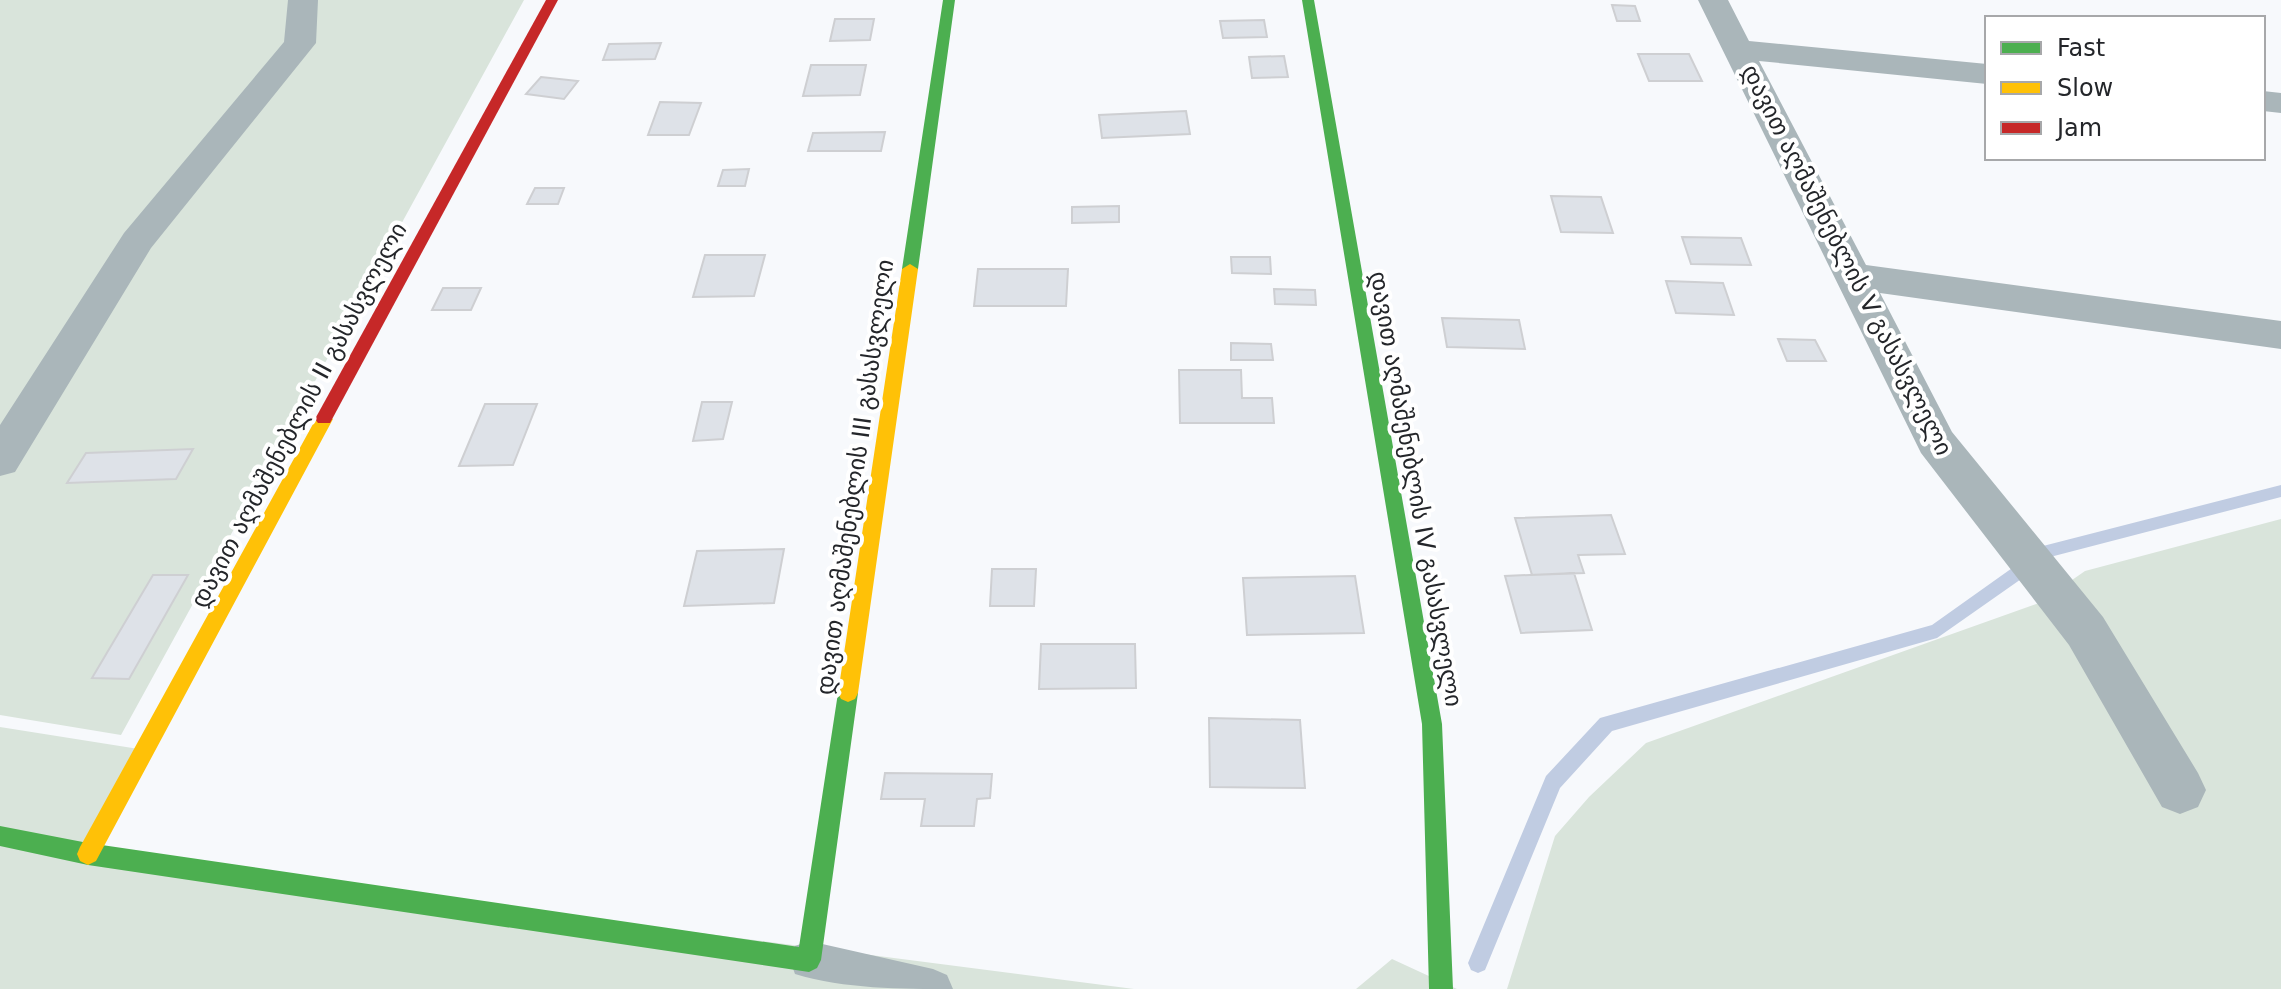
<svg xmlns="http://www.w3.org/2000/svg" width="2281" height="989" viewBox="0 0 2281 989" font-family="'DejaVu Sans','Noto Sans Georgian',sans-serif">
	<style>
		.green { fill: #d9e4db }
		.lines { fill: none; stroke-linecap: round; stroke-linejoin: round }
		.stream { fill: #c0cce2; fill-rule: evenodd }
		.building { fill: #dee2e8; stroke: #cecfd2; stroke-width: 2 }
		.lane { fill: #aab6ba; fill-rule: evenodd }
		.street { fill: #aab6ba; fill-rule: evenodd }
		.fast { fill: #4caf50; fill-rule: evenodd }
		.slow { fill: #ffc107; fill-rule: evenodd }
		.jam { fill: #c62828; fill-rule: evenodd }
		.labels { text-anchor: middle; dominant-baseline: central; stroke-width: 8; stroke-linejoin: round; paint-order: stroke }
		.street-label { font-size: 24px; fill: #24262a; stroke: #fff }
	</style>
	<rect width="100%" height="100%" fill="#f7f9fc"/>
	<path class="green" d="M 0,0 L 524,0 L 121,735 L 0,715 Z
		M 2281,519 L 2281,989 L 1507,989 L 1555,836 L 1589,797 L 1646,743 L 2039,603 L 2085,571 Z
		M 0,727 L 145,750 L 89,854 L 1134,989 L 0,989 Z
		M 1392,959 L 1457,989 L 1356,989 Z"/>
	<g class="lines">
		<path class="stream" d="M 2281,485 L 2281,497 L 2054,556 L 1937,638 L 1612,731 L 1560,788 L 1485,970 L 1478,973 L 1471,970 L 1468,963 L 1546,776 L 1600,718 L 1932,625 L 2043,546 Z"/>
	</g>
	<path class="building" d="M 1612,5 L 1635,6 L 1640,21 L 1617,21 Z
		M 835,19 L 874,19 L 870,40 L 830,41 Z
		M 1264,20 L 1267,37 L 1223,38 L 1220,21 Z
		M 661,43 L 655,59 L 603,60 L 609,44 Z
		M 1638,54 L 1689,54 L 1702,81 L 1649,81 Z
		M 1284,56 L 1288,77 L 1252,78 L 1249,57 Z
		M 811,65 L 866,65 L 860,95 L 803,96 Z
		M 541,77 L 578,81 L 564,99 L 526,94 Z
		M 660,102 L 701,103 L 689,135 L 648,135 Z
		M 1186,111 L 1190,134 L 1102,138 L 1099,115 Z
		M 885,132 L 881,151 L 808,151 L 813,133 Z
		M 749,169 L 745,186 L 718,186 L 723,170 Z
		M 535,188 L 564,188 L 558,204 L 527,204 Z
		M 1551,196 L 1601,197 L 1613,233 L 1561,232 Z
		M 1119,206 L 1119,222 L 1072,223 L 1072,207 Z
		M 1682,237 L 1741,238 L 1751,265 L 1691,264 Z
		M 705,255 L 765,255 L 754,296 L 693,297 Z
		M 1231,257 L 1270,257 L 1271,274 L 1232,273 Z
		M 978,269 L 1068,269 L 1066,306 L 974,306 Z
		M 1666,281 L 1723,283 L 1734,315 L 1676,313 Z
		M 443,288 L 481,288 L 471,310 L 432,310 Z
		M 1274,289 L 1315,290 L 1316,305 L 1275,304 Z
		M 1442,318 L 1519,320 L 1525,349 L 1447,347 Z
		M 1778,339 L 1815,340 L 1826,361 L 1787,361 Z
		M 1231,343 L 1271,344 L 1273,360 L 1231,360 Z
		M 1179,370 L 1241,370 L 1242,398 L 1272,398 L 1274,423 L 1180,423 Z
		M 702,402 L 732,402 L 723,439 L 693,441 Z
		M 485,404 L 537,404 L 513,465 L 459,466 Z
		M 193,449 L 176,479 L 67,483 L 86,453 Z
		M 1611,515 L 1625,554 L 1578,555 L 1584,573 L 1532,575 L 1515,518 Z
		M 784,549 L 774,603 L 684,606 L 697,551 Z
		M 992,569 L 1036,569 L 1034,606 L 990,606 Z
		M 1574,573 L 1592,630 L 1521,633 L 1505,576 Z
		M 153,575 L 188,575 L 129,679 L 92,678 Z
		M 1355,576 L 1364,633 L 1247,635 L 1243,578 Z
		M 1041,644 L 1135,644 L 1136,688 L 1039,689 Z
		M 1209,718 L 1300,720 L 1305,788 L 1210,787 Z
		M 885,773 L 992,774 L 990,798 L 977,799 L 974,826 L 921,826 L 925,799 L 881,799 Z"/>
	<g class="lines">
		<path class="lane" d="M 809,941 L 933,969 L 947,975 L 953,989 C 900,989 845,989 795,974 L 790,960 L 795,946 Z"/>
		<path class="street" d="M 288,0 L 318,0 L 316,43 L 151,248 L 15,472 L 0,476 L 0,425 L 124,233 L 284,42 Z
			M 1698,0 L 1728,0 L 1749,41 L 1987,64 L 1987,84 L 1759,61 L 1866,265 L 2281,321 L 2281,349 L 1880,293 L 1952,432 L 2103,617 L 2198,773 L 2206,790 L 2198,807 L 2180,814 L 2162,807 L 2069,645 L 1921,453 Z
			M 2263,91 L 2281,93 L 2281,113 L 2263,111 Z"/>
		<path class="fast" d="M 943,0 L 955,0 L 918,269 L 910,274 L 902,269 Z
			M 1302,0 L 1314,0 L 1442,724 L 1453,989 L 1429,989 L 1422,724 Z
			M 848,684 L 855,687 L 858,693 L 821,960 L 817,968 L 809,972 L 88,865 L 0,846 L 0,826 L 88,843 L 799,947 L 838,693 L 841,687 Z"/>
		<path class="slow" d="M 910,264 L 918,269 L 858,693 L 855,699 L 848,702 L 841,699 L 838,693 L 902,269 Z
			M 324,413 L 333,419 L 96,861 L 88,865 L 80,861 L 77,854 L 80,847 L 318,415 Z"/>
		<path class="jam" d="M 546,0 L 558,0 L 330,423 L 318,423 L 315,419 Z"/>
	</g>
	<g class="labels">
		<g class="street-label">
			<text transform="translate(1847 260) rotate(63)">დავით აღმაშენებლის V გასასვლელი</text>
			<text transform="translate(299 415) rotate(-62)">დავით აღმაშენებლის II გასასვლელი</text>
			<text transform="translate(855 477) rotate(-82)">დავით აღმაშენებლის III გასასვლელი</text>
			<text transform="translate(1416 489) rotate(80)">დავით აღმაშენებლის IV გასასვლელი</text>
		</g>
	</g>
	<rect x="1985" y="16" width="280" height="144" fill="#ffffff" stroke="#a7a8aa" stroke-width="2"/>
	<rect x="2001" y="42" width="40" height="12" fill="#4caf50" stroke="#a7a8aa" stroke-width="2"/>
	<text x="2057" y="56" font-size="24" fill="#24262a">Fast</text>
	<rect x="2001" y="82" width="40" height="12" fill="#ffc107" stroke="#a7a8aa" stroke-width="2"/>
	<text x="2057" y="96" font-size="24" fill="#24262a">Slow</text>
	<rect x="2001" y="122" width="40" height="12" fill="#c62828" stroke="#a7a8aa" stroke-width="2"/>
	<text x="2057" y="136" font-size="24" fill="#24262a">Jam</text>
</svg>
